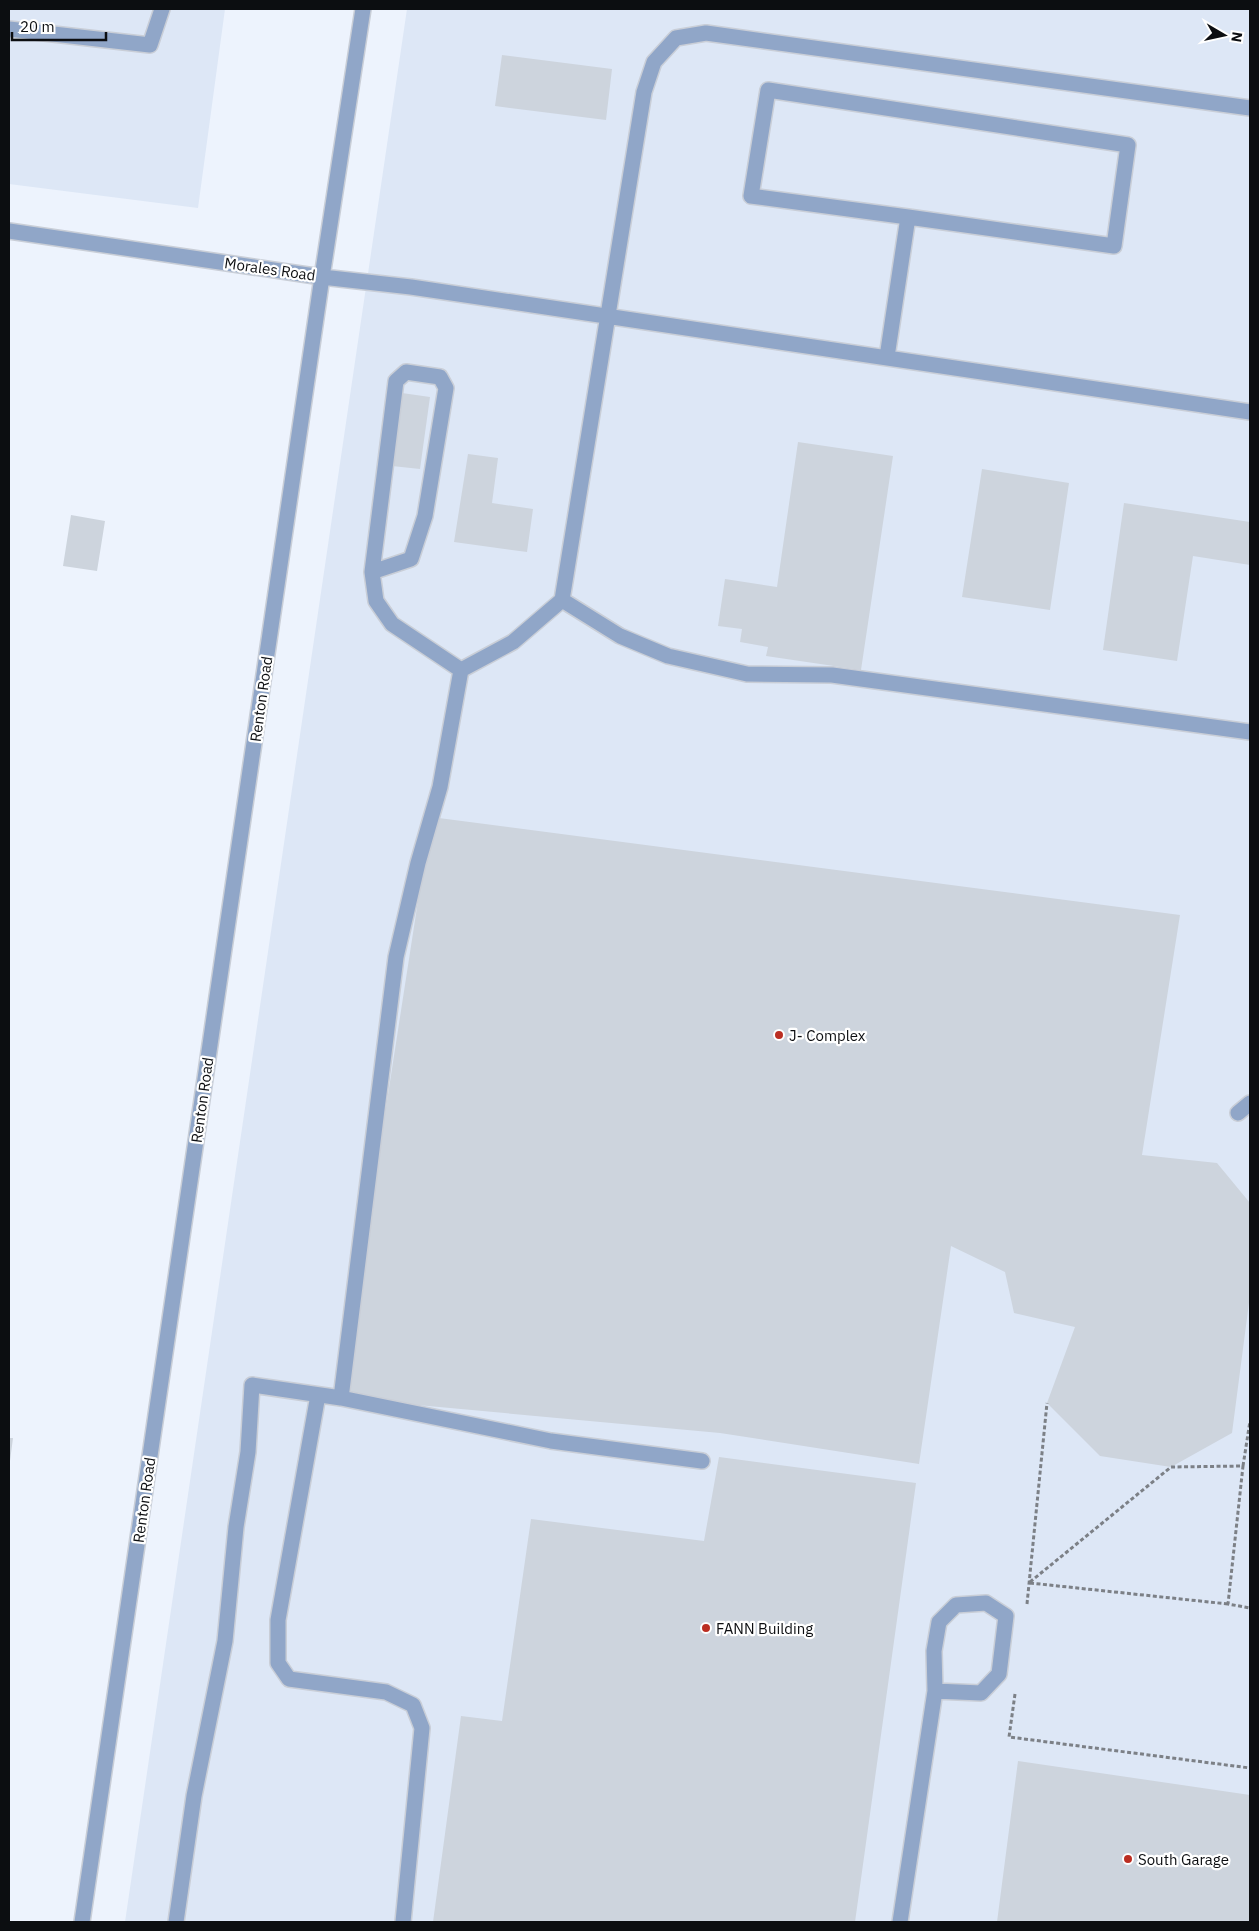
<svg xmlns="http://www.w3.org/2000/svg" width="1259" height="1931" viewBox="0 0 1259 1931" font-family="'IBM Plex Sans',sans-serif">
	<style>
		.built { fill: #dde7f6 }
		.building { fill: #cdd4dd }
		.lines { fill: none; stroke-linecap: round; stroke-linejoin: round }
		.minor-casing { stroke: #c9ced7; stroke-width: 18 }
		.path { stroke: #7c8086; stroke-width: 3; stroke-dasharray: 4 2.5; stroke-linecap: butt }
		.minor { stroke: #90a6c8; stroke-width: 15 }
		.poi-dot { fill: #bb2e22; stroke: #fff; stroke-width: 2 }
		.labels { text-anchor: middle; dominant-baseline: central; stroke-width: 4.5; stroke-linejoin: round; paint-order: stroke }
		.street-label { font-size: 15px; fill: #0c0e11; stroke: #fff }
		.poi-label { font-size: 15px; fill: #0c0e11; stroke: #fff; text-anchor: start }
	</style>
	<rect width="100%" height="100%" fill="#edf3fd"/>
	<path class="built" d="M 9,9 L 225,9 L 198,208 L 9,184 Z
		M 407,9 L 1250,9 L 1250,1922 L 125,1922 Z"/>
	<path class="building" d="M 502,55 L 612,69 L 606,120 L 495,106 Z
		M 402,393 L 430,397 L 420,469 L 392,466 Z
		M 798,442 L 893,456 L 861,670 L 766,656 L 768,647 L 740,642 L 742,629 L 718,626 L 725,579 L 777,587 Z
		M 468,454 L 498,458 L 492,503 L 533,509 L 527,552 L 454,542 Z
		M 982,469 L 1069,483 L 1050,610 L 962,597 Z
		M 1124,503 L 1250,522 L 1250,565 L 1193,556 L 1177,661 L 1103,650 Z
		M 71,515 L 105,521 L 97,571 L 63,566 Z
		M 431,817 L 1180,915 L 1142,1155 L 1217,1163 L 1250,1203 L 1250,1295 L 1232,1433 L 1171,1467 L 1100,1456 L 1047,1403 L 1075,1327 L 1014,1313 L 1005,1272 L 951,1246 L 919,1464 L 720,1433 L 341,1398 Z
		M 9,1438 L 13,1438 L 10,1461 L 9,1461 Z
		M 719,1457 L 916,1483 L 855,1922 L 433,1922 L 461,1716 L 502,1721 L 531,1519 L 704,1541 Z
		M 1018,1761 L 1250,1795 L 1250,1922 L 997,1922 Z"/>
	<g class="lines">
		<defs>
			<path id="minor" d="M 9,29 L 150,45 L 162,9
				M 9,231 L 322,277 L 363,9
				M 887,357 L 908,217 L 1114,246 L 1128,145 L 768,90 L 751,196 L 908,217
				M 372,572 L 411,559 L 425,516 L 446,388 L 440,377 L 406,372 L 396,381 L 372,572 L 376,601 L 392,624 L 461,670
				M 562,600 L 620,636 L 668,656 L 747,674 L 832,675 L 1250,732
				M 1238,1113 L 1250,1103
				M 318,1395 L 278,1620 L 278,1663 L 289,1679 L 386,1692 L 413,1705 L 422,1728 L 403,1922
				M 341,1398 L 551,1441 L 702,1461
				M 82,1922 L 322,277 L 411,287 L 1250,412
				M 176,1922 L 194,1796 L 225,1641 L 236,1527 L 248,1452 L 252,1385 L 341,1398 L 396,957 L 418,863 L 440,787 L 461,670 L 513,642 L 562,600 L 644,92 L 654,62 L 676,38 L 706,33 L 1250,108
				M 900,1922 L 935,1691 L 934,1651 L 939,1622 L 956,1605 L 986,1603 L 1006,1616 L 999,1674 L 981,1693 L 935,1691"/>
		</defs>
		<use href="#minor" class="minor-casing"/>
		<path class="path" d="M 1249,1307 L 1250,1307
			M 1243,1466 L 1250,1421
			M 1030,1582 L 1171,1467 L 1243,1466 L 1228,1604 L 1250,1608
			M 1030,1583 L 1228,1604
			M 1027,1604 L 1047,1403
			M 1015,1694 L 1009,1737 L 1250,1768"/>
		<use href="#minor" class="minor"/>
	</g>
	<g class="poi-dot">
		<circle cx="779" cy="1035" r="5"/>
		<circle cx="706" cy="1628" r="5"/>
		<circle cx="1128" cy="1859" r="5"/>
	</g>
	<g class="labels">
		<g class="street-label">
			<text transform="translate(270 269) rotate(8)">Morales Road</text>
			<text transform="translate(261 699) rotate(-82)">Renton Road</text>
			<text transform="translate(202 1100) rotate(-82)">Renton Road</text>
			<text transform="translate(144 1500) rotate(-82)">Renton Road</text>
		</g>
		<g class="poi-label">
			<text x="789" y="1035">J- Complex</text>
			<text x="716" y="1628">FANN Building</text>
			<text x="1138" y="1859">South Garage</text>
		</g>
	</g>
	<rect width="1259" height="1931" fill="none" stroke="#0c0e11" stroke-width="20"/>
	<g transform="translate(1224 35) rotate(99)" stroke="#ffffff" stroke-width="4" paint-order="stroke">
	<path d="M0-4L9 19L0 12L-9 19Z" fill="#0c0e11"/>
	<text y="-8" font-size="14" font-weight="bold" text-anchor="middle" fill="#0c0e11">N</text>
	</g>
	<path d="M12 32v8h94v-8" fill="none" stroke="#0c0e11" stroke-width="2.5"/>
	<text x="20" y="32" font-size="15" fill="#0c0e11" stroke="#ffffff" stroke-width="4" paint-order="stroke">20 m</text>
</svg>
